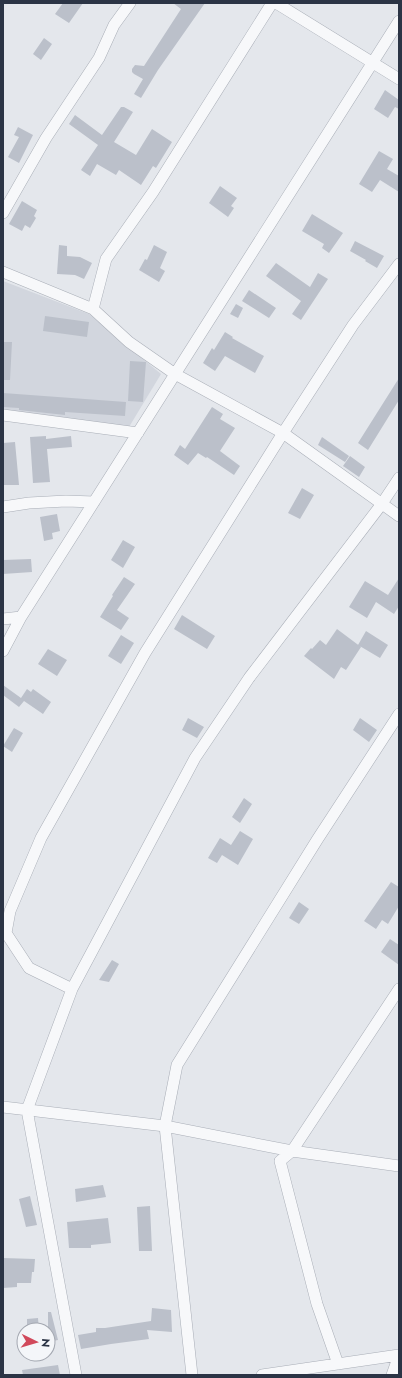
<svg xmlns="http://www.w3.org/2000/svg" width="402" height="1378" viewBox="0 0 402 1378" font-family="Jost,sans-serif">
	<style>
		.built { fill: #d2d6de }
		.building { fill: #bbc0ca }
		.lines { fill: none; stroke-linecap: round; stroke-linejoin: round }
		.minor-casing { stroke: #a9aeb7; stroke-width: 12 }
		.minor { stroke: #f7f8fa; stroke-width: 11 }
	</style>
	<rect width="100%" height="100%" fill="#e4e7ec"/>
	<path class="built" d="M 3,281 L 89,314 L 161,374 L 129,427 L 3,411 Z"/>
	<path class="building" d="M 63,3 L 83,3 L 69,23 L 55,14 Z
		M 173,3 L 205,3 L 158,70 L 141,98 L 134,94 L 143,79 L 134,74 L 132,72 L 132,69 L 135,65 L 144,66 L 181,9 Z
		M 44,38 L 52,44 L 41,60 L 33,54 Z
		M 385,90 L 399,100 L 399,109 L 395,107 L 388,118 L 374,109 Z
		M 121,107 L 124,107 L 133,112 L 114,142 L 136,155 L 152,129 L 172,142 L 156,168 L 153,166 L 141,185 L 119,170 L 116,175 L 97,164 L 90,176 L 81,170 L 98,145 L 69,124 L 75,115 L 102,135 Z
		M 18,127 L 33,135 L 19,163 L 8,157 L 19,137 L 14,135 Z
		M 379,151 L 393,159 L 387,169 L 399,176 L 399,192 L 380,180 L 372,192 L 359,184 Z
		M 220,186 L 237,198 L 231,206 L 234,208 L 228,217 L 209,203 Z
		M 22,201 L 37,210 L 34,216 L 36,218 L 30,228 L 25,225 L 22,231 L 9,224 Z
		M 312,214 L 343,233 L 329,253 L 322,248 L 324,244 L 302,231 Z
		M 355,241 L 384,256 L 377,268 L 365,261 L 366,260 L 350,251 Z
		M 59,245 L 67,246 L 67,256 L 80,257 L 92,263 L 84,279 L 75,275 L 57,274 Z
		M 154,245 L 167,252 L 160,268 L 165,271 L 159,282 L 139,270 L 145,259 L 147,260 Z
		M 276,263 L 310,287 L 318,273 L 328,279 L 301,320 L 292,314 L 301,301 L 266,276 Z
		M 249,290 L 276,308 L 269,318 L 242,301 Z
		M 236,304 L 243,308 L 238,318 L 230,314 Z
		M 45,316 L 89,322 L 87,337 L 43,331 Z
		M 225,332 L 233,337 L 232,338 L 264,356 L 255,373 L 225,356 L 215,371 L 203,363 L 212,348 L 214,350 Z
		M 3,342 L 12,342 L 10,380 L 3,380 Z
		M 130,361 L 146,362 L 143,402 L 128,401 Z
		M 399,378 L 399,400 L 368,450 L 358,443 Z
		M 3,393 L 126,402 L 125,416 L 65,412 L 65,415 L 19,410 L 19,408 L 3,407 Z
		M 212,407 L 223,414 L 220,419 L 235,428 L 220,451 L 240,466 L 234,475 L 207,457 L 206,458 L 198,453 L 188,465 L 174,455 L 180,445 L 185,449 Z
		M 46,436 L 46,439 L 71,436 L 72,447 L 47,449 L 50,482 L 33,483 L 30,437 Z
		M 322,437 L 349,456 L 345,462 L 318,445 Z
		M 15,442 L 19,485 L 3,485 L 3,443 Z
		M 350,456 L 365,467 L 359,477 L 343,466 Z
		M 302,488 L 314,495 L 300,519 L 288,513 Z
		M 57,514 L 60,531 L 52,533 L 53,539 L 44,541 L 40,517 Z
		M 123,540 L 135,547 L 123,568 L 111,560 Z
		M 31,559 L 32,572 L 3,574 L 3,560 Z
		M 124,577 L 135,584 L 117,610 L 129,618 L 121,630 L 100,617 L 113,596 L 112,595 Z
		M 399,578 L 399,606 L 394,614 L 376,602 L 367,618 L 349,607 L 365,581 L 388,595 Z
		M 182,615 L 215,636 L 207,649 L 174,629 Z
		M 337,629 L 361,647 L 346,670 L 341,667 L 334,679 L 304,656 L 311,648 L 312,649 L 320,640 L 326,645 Z
		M 366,631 L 388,645 L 380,658 L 358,645 Z
		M 121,635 L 134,643 L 121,664 L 108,656 Z
		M 48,649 L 67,660 L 57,676 L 38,664 Z
		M 3,685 L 21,698 L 27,689 L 31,692 L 33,689 L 51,702 L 43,714 L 24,701 L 19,707 L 3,695 Z
		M 188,718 L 204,727 L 197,738 L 182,730 Z
		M 360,718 L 377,730 L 369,742 L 353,730 Z
		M 14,728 L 23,733 L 12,752 L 3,746 Z
		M 244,798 L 252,804 L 240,823 L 232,817 Z
		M 240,831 L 253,839 L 238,865 L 222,855 L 217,863 L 208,858 L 220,838 L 231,845 Z
		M 391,882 L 399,887 L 399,906 L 388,924 L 382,920 L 376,929 L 364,921 Z
		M 299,902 L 309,909 L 299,924 L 289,918 Z
		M 390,939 L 399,945 L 399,965 L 381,952 Z
		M 112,960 L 119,964 L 109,982 L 99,980 Z
		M 103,1185 L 106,1197 L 76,1202 L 75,1189 Z
		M 30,1196 L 37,1225 L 26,1227 L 19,1199 Z
		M 150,1206 L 152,1251 L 139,1251 L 137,1207 Z
		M 108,1218 L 111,1243 L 91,1245 L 91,1248 L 69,1248 L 67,1222 Z
		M 3,1258 L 35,1259 L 34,1272 L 32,1272 L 31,1283 L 17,1283 L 17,1287 L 3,1288 Z
		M 152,1308 L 171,1310 L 172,1332 L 147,1330 L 149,1339 L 111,1344 L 81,1349 L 78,1335 L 96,1332 L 96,1328 L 105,1328 L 151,1321 Z
		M 48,1312 L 51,1312 L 58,1340 L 48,1342 Z
		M 38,1318 L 39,1330 L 27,1330 L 27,1319 Z
		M 58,1365 L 60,1375 L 23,1375 L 22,1370 Z"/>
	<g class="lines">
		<defs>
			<path id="minor" d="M 276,3 L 399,79
				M 3,213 L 46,138 L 99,58 L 114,25 L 130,3
				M 3,272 L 93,309 L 129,342 L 175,374 L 283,433 L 399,516
				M 93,309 L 106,259 L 153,192 L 272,3
				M 3,415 L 138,433
				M 3,507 L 29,503 L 66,501 L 94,502
				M 3,619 L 21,617 L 399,21
				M 3,651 L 21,617
				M 72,989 L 29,968 L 6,933 L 10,911 L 41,838 L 145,653 L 283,433 L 353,325 L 399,264
				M 3,1107 L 165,1126 L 292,1151 L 399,1166
				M 338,1364 L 317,1304 L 280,1161 L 292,1151 L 399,989
				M 76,1375 L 27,1110 L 72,989 L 195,758 L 249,678 L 381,505 L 399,478
				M 192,1375 L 165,1126 L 177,1065 L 317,840 L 399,714
				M 262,1375 L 399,1355
				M 392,1375 L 399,1355"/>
		</defs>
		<use href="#minor" class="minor-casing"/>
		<use href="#minor" class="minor"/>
	</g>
	<rect width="402" height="1378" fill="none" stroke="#2b3445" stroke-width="8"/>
	<g transform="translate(36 1342) rotate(95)"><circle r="19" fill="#f4f6f9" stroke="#a4a8b1"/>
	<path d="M0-3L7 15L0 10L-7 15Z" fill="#d1495b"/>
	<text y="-6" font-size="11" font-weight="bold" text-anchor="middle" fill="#2b3445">N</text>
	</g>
</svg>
